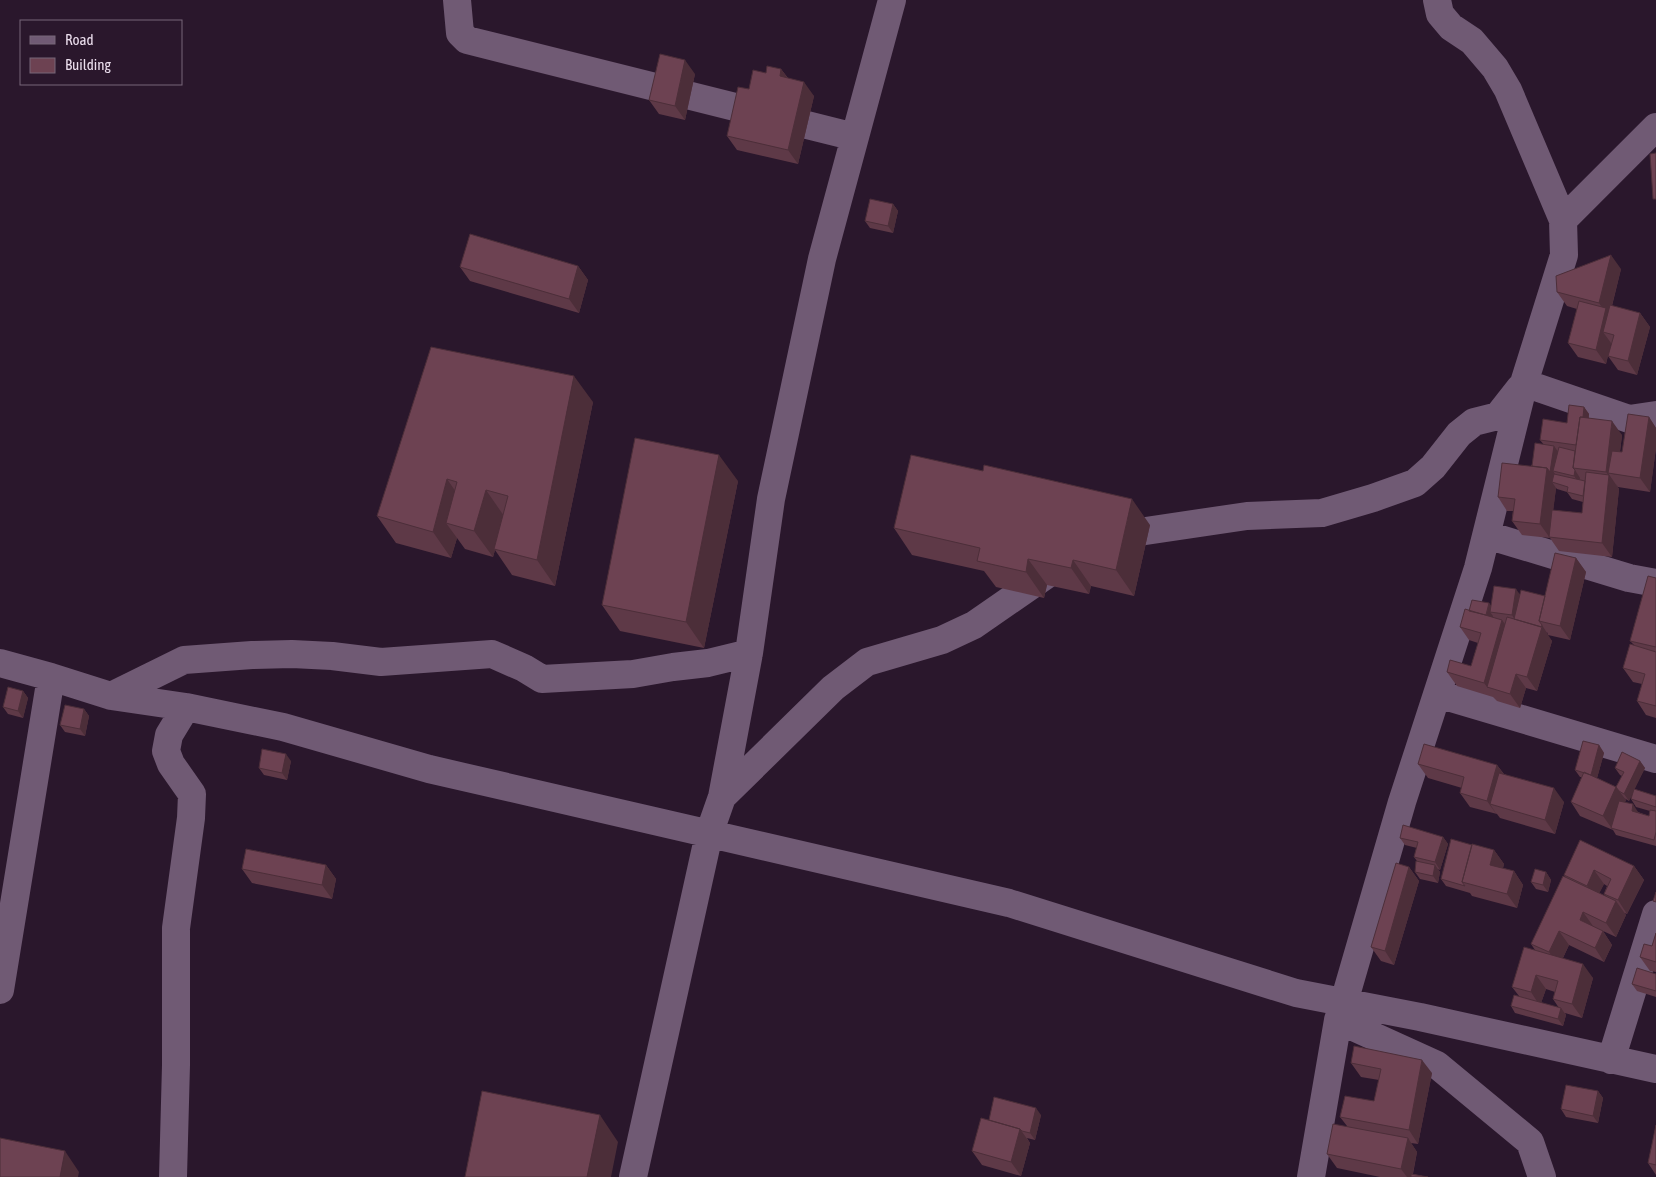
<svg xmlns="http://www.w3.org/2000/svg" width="1656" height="1177" viewBox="0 0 1656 1177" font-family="'Asap Condensed',sans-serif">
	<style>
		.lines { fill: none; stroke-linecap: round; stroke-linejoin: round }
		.minor { stroke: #705a74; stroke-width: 28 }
		.wall { fill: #5e3947; fill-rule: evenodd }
		.shaded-wall { fill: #4c2e39 }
		.building { fill: #6d4252; stroke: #4c2e39 }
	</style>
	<rect width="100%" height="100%" fill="#2a172c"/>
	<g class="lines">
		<path class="minor" d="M 457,0 L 460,33 L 467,40 L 855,137
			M 1563,220 L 1656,127
			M 1524,383 L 1629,419 L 1656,415
			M 1487,535 L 1629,578 L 1656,583
			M 1112,536 L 1247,516 L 1322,513 L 1373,498 L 1415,483 L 1433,467 L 1459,434 L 1474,422 L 1498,416 L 1520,388
			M 0,663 L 51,677 L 111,696 L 186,707 L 283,727 L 429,769 L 1009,903 L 1296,993 L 1420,1017 L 1656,1069
			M 1438,694 L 1656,759
			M 111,696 L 184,660 L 252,655 L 292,654 L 332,656 L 381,662 L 492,654 L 524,668 L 542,679 L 633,674 L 673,667 L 708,663 L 749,653
			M 722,797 L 833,688 L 867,662 L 942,640 L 974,625 L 1052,571
			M 0,990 L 51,677
			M 1338,1020 L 1437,1065 L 1530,1142 L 1542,1177
			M 1611,1060 L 1656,914
			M 173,1177 L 176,1065 L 176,928 L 191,818 L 192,794 L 171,764 L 166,751 L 169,735 L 186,707
			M 633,1177 L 709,834 L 722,797 L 749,653 L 771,499 L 822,259 L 892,0
			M 1311,1177 L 1338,1020 L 1344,1002 L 1402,802 L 1478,568 L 1524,383 L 1564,255 L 1563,220 L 1508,90 L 1495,68 L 1472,41 L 1451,27 L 1440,14 L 1437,0"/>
	</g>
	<path class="wall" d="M 781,69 L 788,78 L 814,96 L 798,164 L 737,150 L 727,136 L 749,89 L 766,73 Z
		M 695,74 L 685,120 L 659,114 L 649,100 Z
		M 893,204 L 898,211 L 893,233 L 870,228 L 865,221 Z
		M 578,266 L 588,280 L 579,313 L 470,281 L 460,267 Z
		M 1621,269 L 1612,306 L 1640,313 L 1650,327 L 1637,375 L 1618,370 L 1608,356 L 1612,344 L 1611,343 L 1606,364 L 1578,357 L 1568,343 L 1577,309 L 1567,306 L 1557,292 Z
		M 593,402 L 555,586 L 512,575 L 495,550 L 493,557 L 465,549 L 457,538 L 451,558 L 396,543 L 377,516 Z
		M 1584,407 L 1589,414 L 1589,418 L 1622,435 L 1620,452 L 1622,452 L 1649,417 L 1656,428 L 1656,448 L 1650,492 L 1618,487 L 1616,484 L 1619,489 L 1612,557 L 1559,551 L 1550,538 L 1522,535 L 1512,521 L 1513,511 L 1507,511 L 1498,497 L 1531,466 L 1544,445 L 1540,440 L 1567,423 ZM 1556,488 L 1557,489 L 1567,492 L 1572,499 L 1583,502 L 1582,513 L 1553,510 Z
		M 738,481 L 704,648 L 620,631 L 602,605 Z
		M 1150,525 L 1134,596 L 1091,586 L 1089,594 L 1047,585 L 1044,598 L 996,587 L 984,571 L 912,555 L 894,528 Z
		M 1576,558 L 1586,572 L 1570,640 L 1548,635 L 1547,632 L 1546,634 L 1552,641 L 1537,691 L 1526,688 L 1520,708 L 1497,701 L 1493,697 L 1457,686 L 1447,672 L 1471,666 L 1478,643 L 1469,640 L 1460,627 L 1469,611 L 1489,603 L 1491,606 L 1520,594 L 1545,596 Z
		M 1656,578 L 1656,718 L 1646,715 L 1637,701 L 1642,684 L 1633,682 L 1623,668 L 1634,645 L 1630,641 Z
		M 23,691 L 28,698 L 23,718 L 8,714 L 3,707 Z
		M 84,709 L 89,716 L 85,736 L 65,732 L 60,725 Z
		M 1599,745 L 1604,753 L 1597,778 L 1616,787 L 1622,776 L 1620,775 L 1615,768 L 1640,761 L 1645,768 L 1634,789 L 1656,796 L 1656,846 L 1616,835 L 1613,830 L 1580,816 L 1571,802 L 1582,777 L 1580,777 L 1575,770 ZM 1633,792 L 1631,799 L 1636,807 L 1650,811 L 1649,816 L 1638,812 L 1625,802 L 1626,800 L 1624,798 L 1629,801 Z
		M 291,761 L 287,780 L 264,775 L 259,768 Z
		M 1418,764 L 1497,765 L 1504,774 L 1564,802 L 1555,834 L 1500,818 L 1497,814 L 1470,807 L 1460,793 L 1462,788 L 1428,778 Z
		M 1443,837 L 1448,844 L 1440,870 L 1438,869 L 1440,872 L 1438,883 L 1420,879 L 1415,872 L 1417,861 L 1414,857 L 1417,848 L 1405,845 L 1400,838 Z
		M 1472,845 L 1494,850 L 1504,864 L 1503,868 L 1514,871 L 1523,885 L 1517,908 L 1472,896 L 1470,893 L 1446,886 L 1441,879 Z
		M 326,865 L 336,879 L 332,899 L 252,883 L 242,869 Z
		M 1634,866 L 1644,880 L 1627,914 L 1624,913 L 1626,915 L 1616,937 L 1603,931 L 1612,945 L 1604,962 L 1569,945 L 1563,958 L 1593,978 L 1582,1018 L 1565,1013 L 1566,1015 L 1563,1026 L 1515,1013 L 1511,1006 L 1519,996 L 1512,987 L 1535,950 L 1531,944 L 1566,878 L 1564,875 ZM 1604,884 L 1607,886 L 1604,894 L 1606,896 L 1599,893 ZM 1546,989 L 1555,992 L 1553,999 L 1559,1008 L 1541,1003 Z
		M 1409,867 L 1419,881 L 1394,965 L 1381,961 L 1371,947 Z
		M 1546,872 L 1551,880 L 1548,892 L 1536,889 L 1531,882 Z
		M 1656,933 L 1656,972 L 1650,971 L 1640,957 L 1652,946 Z
		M 1656,974 L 1656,997 L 1637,991 L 1632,984 Z
		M 1351,1063 L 1432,1073 L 1418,1144 L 1411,1143 L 1417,1152 L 1413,1174 L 1428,1177 L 1380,1177 L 1337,1168 L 1327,1154 L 1347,1126 L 1340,1117 L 1374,1101 L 1379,1080 L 1361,1077 Z
		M 1598,1091 L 1603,1098 L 1598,1123 L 1566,1117 L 1561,1109 Z
		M 1041,1115 L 1035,1140 L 1027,1138 L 1030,1143 L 1021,1176 L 982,1165 L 972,1151 L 989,1120 Z
		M 1656,1125 L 1656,1175 L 1648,1163 Z"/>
	<path class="shaded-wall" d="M 685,60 L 695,74 L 685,120 L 675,106 Z
		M 781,69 L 791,83 L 780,76 Z
		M 804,82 L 814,96 L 798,164 L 788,150 Z
		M 893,204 L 898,211 L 893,233 L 888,226 Z
		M 1611,255 L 1621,269 L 1610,313 L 1603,332 L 1611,343 L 1606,364 L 1596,350 L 1605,312 L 1599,303 Z
		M 578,266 L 588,280 L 579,313 L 569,299 Z
		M 1640,313 L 1650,327 L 1637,375 L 1628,361 Z
		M 574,376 L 593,402 L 555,586 L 537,560 Z
		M 1584,407 L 1589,414 L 1584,452 L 1579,445 Z
		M 1649,417 L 1656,428 L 1656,448 L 1650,492 L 1640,478 Z
		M 1612,421 L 1622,435 L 1617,475 L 1608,473 L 1619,489 L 1612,557 L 1602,543 L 1609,476 L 1606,472 Z
		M 1554,446 L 1559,453 L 1553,471 L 1555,474 L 1552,482 L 1556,488 L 1550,538 L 1540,524 L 1547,468 Z
		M 719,455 L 738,481 L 704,648 L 686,622 Z
		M 1575,470 L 1580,478 L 1579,483 L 1574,476 Z
		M 447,479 L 465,505 L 446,523 L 457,538 L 451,558 L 433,532 Z
		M 486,490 L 504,516 L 494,549 L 495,550 L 493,557 L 474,531 Z
		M 1132,499 L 1150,525 L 1134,596 L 1116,570 Z
		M 1576,558 L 1586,572 L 1570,640 L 1560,626 Z
		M 1028,559 L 1047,585 L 1044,598 L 1026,572 Z
		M 1073,560 L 1091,586 L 1089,594 L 1071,568 Z
		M 1516,589 L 1521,596 L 1517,623 L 1512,615 Z
		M 1489,603 L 1494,610 L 1490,612 L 1493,616 L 1491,625 L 1486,618 Z
		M 1502,620 L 1512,634 L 1488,688 L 1484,683 Z
		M 1542,625 L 1552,641 L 1537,691 L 1527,677 Z
		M 1516,674 L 1526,688 L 1520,708 L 1510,694 Z
		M 23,691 L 28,698 L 23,718 L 18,711 Z
		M 84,709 L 89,716 L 85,736 L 80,729 Z
		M 1599,745 L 1604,753 L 1596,782 L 1591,775 Z
		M 286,754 L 291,761 L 287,780 L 282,773 Z
		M 1640,761 L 1645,768 L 1629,801 L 1624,794 Z
		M 1497,765 L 1507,779 L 1490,804 L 1497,815 L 1487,801 Z
		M 1616,787 L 1626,800 L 1614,828 L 1611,828 L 1613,830 L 1603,816 Z
		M 1554,788 L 1564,802 L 1555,834 L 1545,820 Z
		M 1633,804 L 1638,812 L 1637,818 L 1632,811 Z
		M 1443,837 L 1448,844 L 1440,870 L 1435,862 Z
		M 1494,850 L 1504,864 L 1500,879 L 1490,865 Z
		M 326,865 L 336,879 L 332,899 L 322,885 Z
		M 1435,865 L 1440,872 L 1438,883 L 1433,876 Z
		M 1634,866 L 1644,880 L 1627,914 L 1618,900 Z
		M 1409,867 L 1419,881 L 1394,965 L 1385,951 Z
		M 1594,870 L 1604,884 L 1596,900 L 1587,886 Z
		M 1514,871 L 1523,885 L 1517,908 L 1507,894 Z
		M 1546,872 L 1551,880 L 1548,892 L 1543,885 Z
		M 1616,901 L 1626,915 L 1616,937 L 1606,923 Z
		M 1583,912 L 1593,926 L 1580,920 Z
		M 1559,931 L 1569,945 L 1559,966 L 1549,952 Z
		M 1603,931 L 1612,945 L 1604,962 L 1595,948 Z
		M 1583,964 L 1593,978 L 1582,1018 L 1572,1004 Z
		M 1536,975 L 1546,989 L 1540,1006 L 1531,992 Z
		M 1561,1008 L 1566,1015 L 1563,1026 L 1558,1019 Z
		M 1422,1060 L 1432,1073 L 1418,1144 L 1409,1130 Z
		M 1598,1091 L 1603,1098 L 1598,1123 L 1593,1116 Z
		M 1036,1108 L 1041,1115 L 1035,1140 L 1030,1133 Z
		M 600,1115 L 618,1142 L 611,1177 L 587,1177 Z
		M 1020,1129 L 1030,1143 L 1021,1176 L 1011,1162 Z
		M 1408,1138 L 1417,1152 L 1412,1177 L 1407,1177 L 1401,1169 Z
		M 65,1151 L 79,1172 L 78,1177 L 60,1177 Z"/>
	<path class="building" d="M 660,54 L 685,60 L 675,106 L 649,100 Z
		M 767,66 L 781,69 L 780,76 L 804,82 L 788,150 L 727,136 L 738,87 L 749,89 L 753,70 L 766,73 Z
		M 1656,153 L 1656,199 L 1653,199 L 1650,154 Z
		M 870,199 L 893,204 L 888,226 L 865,221 Z
		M 470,234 L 578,266 L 569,299 L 460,267 Z
		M 1611,255 L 1599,303 L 1557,292 L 1556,276 Z
		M 1579,301 L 1606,308 L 1596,350 L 1568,343 Z
		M 1610,305 L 1640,313 L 1628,361 L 1608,356 L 1614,335 L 1603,332 Z
		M 431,347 L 574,376 L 537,560 L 494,549 L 508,496 L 486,490 L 474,531 L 446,523 L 457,482 L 447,479 L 433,532 L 377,516 Z
		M 1569,405 L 1584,407 L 1583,417 L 1580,417 L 1576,445 L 1540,440 L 1543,419 L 1567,423 Z
		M 1628,414 L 1649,417 L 1640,478 L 1608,473 L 1612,451 L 1622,452 Z
		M 1580,417 L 1612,421 L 1606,472 L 1573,468 Z
		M 635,438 L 719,455 L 686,622 L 602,605 Z
		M 1535,443 L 1554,446 L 1550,472 L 1547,468 L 1532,466 Z
		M 1559,447 L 1575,451 L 1573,468 L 1575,470 L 1574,476 L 1553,471 Z
		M 911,455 L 983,471 L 984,465 L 1132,499 L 1116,570 L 1073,560 L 1071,568 L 1028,559 L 1026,572 L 977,561 L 980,548 L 894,528 Z
		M 1502,463 L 1547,468 L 1540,524 L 1512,521 L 1515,499 L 1498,497 Z
		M 1586,472 L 1609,475 L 1602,543 L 1549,537 L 1552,510 L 1582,513 Z
		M 1554,474 L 1585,481 L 1583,496 L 1567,492 L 1568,487 L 1552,482 Z
		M 1555,553 L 1576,558 L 1560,626 L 1539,621 Z
		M 1648,576 L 1656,578 L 1656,647 L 1630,641 Z
		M 1494,586 L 1516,589 L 1512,615 L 1490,612 Z
		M 1521,590 L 1545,596 L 1539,621 L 1542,625 L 1541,627 L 1514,619 Z
		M 1472,600 L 1489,603 L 1486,615 L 1469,611 Z
		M 1465,609 L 1502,620 L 1484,683 L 1447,672 L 1450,660 L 1471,666 L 1481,633 L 1460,627 Z
		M 1507,617 L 1542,627 L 1527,677 L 1516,674 L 1510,694 L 1487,687 Z
		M 1630,644 L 1656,652 L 1656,706 L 1637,701 L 1645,674 L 1623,668 Z
		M 8,687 L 23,691 L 18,711 L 3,707 Z
		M 65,705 L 84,709 L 80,729 L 60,725 Z
		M 1583,741 L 1599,745 L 1591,775 L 1575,770 Z
		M 1424,744 L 1497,765 L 1487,801 L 1460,793 L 1464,777 L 1418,764 Z
		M 262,749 L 286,754 L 282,773 L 259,768 Z
		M 1622,752 L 1640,761 L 1624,794 L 1619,791 L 1616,787 L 1624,772 L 1615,768 Z
		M 1584,772 L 1616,787 L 1603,816 L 1571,802 Z
		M 1499,773 L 1554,788 L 1545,820 L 1490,804 Z
		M 1634,789 L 1656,796 L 1656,807 L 1631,799 Z
		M 1619,801 L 1633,804 L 1632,811 L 1649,816 L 1650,810 L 1656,811 L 1656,832 L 1654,840 L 1611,828 Z
		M 1403,825 L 1443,837 L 1435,862 L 1414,857 L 1418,842 L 1400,838 Z
		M 1451,839 L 1472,845 L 1462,882 L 1465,886 L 1441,879 Z
		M 1580,840 L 1634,866 L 1618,900 L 1604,894 L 1611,879 L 1594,870 L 1587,886 L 1564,875 Z
		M 1472,844 L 1494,850 L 1490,865 L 1514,871 L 1507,894 L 1462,882 Z
		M 246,849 L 326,865 L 322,885 L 242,869 Z
		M 1416,861 L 1435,865 L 1433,876 L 1415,872 Z
		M 1396,863 L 1409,867 L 1385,951 L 1371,947 Z
		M 1535,869 L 1546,872 L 1543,885 L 1531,882 Z
		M 1563,876 L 1616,901 L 1606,923 L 1583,912 L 1580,920 L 1603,931 L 1595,948 L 1559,931 L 1549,952 L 1531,944 Z
		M 1656,892 L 1656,902 L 1653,901 Z
		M 1656,933 L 1656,962 L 1640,957 L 1644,944 L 1652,946 Z
		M 1524,947 L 1583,964 L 1572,1004 L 1553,999 L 1558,981 L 1536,975 L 1531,992 L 1512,987 Z
		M 1637,968 L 1656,974 L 1656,991 L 1632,984 Z
		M 1514,995 L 1561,1008 L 1558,1019 L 1511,1006 Z
		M 1354,1046 L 1422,1060 L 1409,1130 L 1340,1117 L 1345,1096 L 1374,1101 L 1381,1069 L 1351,1063 Z
		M 1566,1085 L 1598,1091 L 1593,1116 L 1561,1109 Z
		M 482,1091 L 600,1115 L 587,1177 L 465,1177 Z
		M 994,1097 L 1036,1108 L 1030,1133 L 1022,1131 L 1020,1129 L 989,1120 Z
		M 981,1118 L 1020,1129 L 1011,1162 L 972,1151 Z
		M 1333,1124 L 1408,1138 L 1401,1169 L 1327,1154 Z
		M 1656,1125 L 1656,1165 L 1648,1163 Z
		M 0,1138 L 65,1151 L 60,1177 L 0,1177 Z
		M 1411,1174 L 1428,1177 L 1411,1177 Z"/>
	<rect x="20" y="20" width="162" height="65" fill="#2a172c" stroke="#776779"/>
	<rect x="30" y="36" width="25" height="8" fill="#705a74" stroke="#776779"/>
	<text x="65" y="45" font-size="15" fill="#ebdeed">Road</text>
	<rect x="30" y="58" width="25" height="15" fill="#6d4252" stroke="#776779"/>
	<text x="65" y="70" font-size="15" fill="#ebdeed">Building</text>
</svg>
